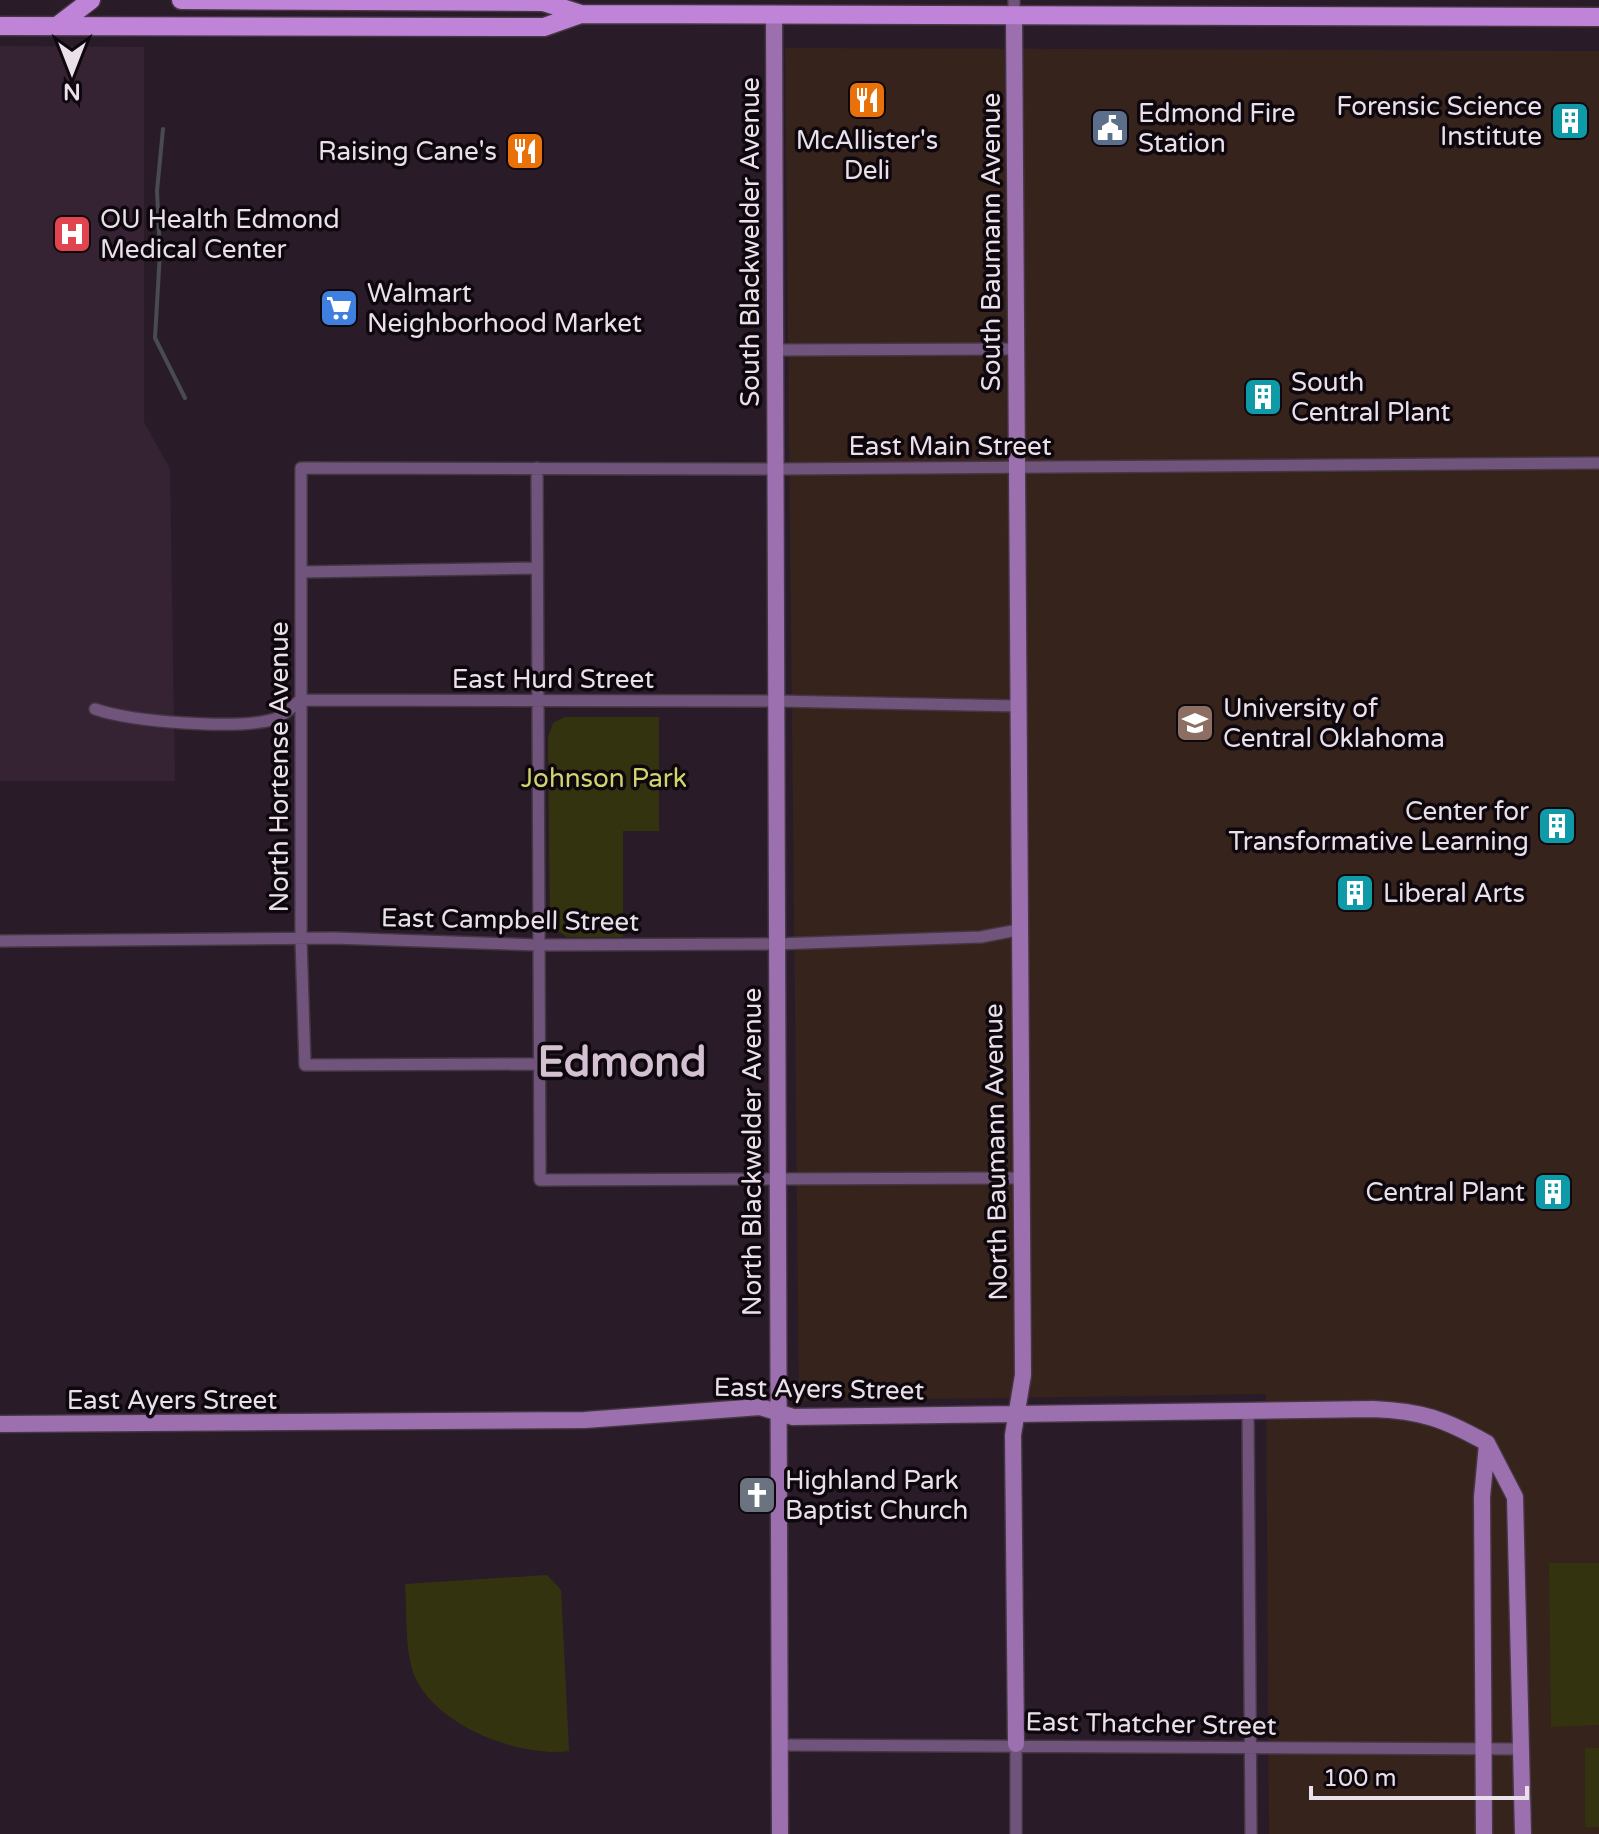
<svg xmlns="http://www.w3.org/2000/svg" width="1599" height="1834" viewBox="0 0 1599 1834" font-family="'Varela Round',sans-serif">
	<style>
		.built { fill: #352334 }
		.education { fill: #35231c }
		.green { fill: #33340f }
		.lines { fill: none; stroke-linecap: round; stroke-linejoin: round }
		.stream { stroke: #484c50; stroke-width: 4 }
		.street-casing { stroke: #443743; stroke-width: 14 }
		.secondary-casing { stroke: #443743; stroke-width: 19 }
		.primary-casing { stroke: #443743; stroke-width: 21 }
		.street { stroke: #70547b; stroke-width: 11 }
		.secondary { stroke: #9c6faf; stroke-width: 16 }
		.primary { stroke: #bf84d7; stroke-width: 18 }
		.labels { text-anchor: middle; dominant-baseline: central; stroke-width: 7; stroke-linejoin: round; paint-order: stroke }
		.poi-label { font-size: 26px; fill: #eae0e9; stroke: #0e080e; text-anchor: start }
		.street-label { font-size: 26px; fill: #eae0e9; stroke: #0e080e }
		.park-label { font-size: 26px; fill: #cfd46e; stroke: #0e080e }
		.town-label { font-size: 42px; font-weight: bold; fill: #d3c1d1; stroke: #0e080e }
	</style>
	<rect width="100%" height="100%" fill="#291c28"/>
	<path class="built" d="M 0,46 L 144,47 L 144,422 L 170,469 L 175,781 L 0,781 Z"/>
	<path class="education" d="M 785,48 L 1599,51 L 1599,1834 L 1269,1834 L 1266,1394 L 799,1401 Z"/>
	<path class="green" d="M 565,717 L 659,717 L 659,831 L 623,831 L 623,937 L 567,937 L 550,926 L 548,737 L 553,723 Z
		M 1549,1563 L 1599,1563 L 1599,1725 L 1551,1727 Z
		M 547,1575 L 561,1590 L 569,1751 C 517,1758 424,1722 411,1665 C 405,1640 407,1610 405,1584 Z
		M 1585,1748 L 1599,1748 L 1599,1827 L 1585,1827 Z"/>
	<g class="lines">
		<path class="stream" d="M 163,129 L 157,191 L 160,252 L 155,338 L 185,398"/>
		<defs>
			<path id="street" d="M 1014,0 L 1014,17
				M 774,350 L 1016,349
				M 537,468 L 540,1180 L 1020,1178
				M 301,572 L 537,568
				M 95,709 C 132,722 238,730 275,719 C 284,716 293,706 300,700 L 777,701 L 1018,706
				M 0,941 L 334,938 L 539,945 L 776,944 L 981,937 L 1018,930
				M 537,1064 L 305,1065 L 301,939 L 301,468 L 774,469 L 1599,463
				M 1248,1409 L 1251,1834
				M 781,1745 L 1521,1749
				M 1016,1834 L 1016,1744"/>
			<path id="secondary" d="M 774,15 L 780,1834
				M 1014,17 L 1023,1375 L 1013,1435 L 1016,1744
				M 0,1424 L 585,1420 L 760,1407 L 793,1417 L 1373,1409 C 1422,1411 1444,1419 1487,1443
				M 1487,1443 L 1515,1497 L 1523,1834
				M 1484,1834 L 1482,1497 L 1487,1444"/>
			<path id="primary" d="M 181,0 L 543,2 L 581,14 L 1599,17
				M 0,26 L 544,27 L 581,14
				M 57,26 L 91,0"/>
		</defs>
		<use href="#street" class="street-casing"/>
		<use href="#secondary" class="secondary-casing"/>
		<use href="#primary" class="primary-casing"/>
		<use href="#street" class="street"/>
		<use href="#secondary" class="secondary"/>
		<use href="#primary" class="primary"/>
	</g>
	<defs>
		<symbol id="restaurant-square" viewBox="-11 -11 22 22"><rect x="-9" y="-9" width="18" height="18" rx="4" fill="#e8710a" stroke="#0e080e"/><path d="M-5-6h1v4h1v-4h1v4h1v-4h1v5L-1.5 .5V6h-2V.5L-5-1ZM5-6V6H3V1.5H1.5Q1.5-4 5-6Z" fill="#fff"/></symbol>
		<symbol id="building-square" viewBox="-11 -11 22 22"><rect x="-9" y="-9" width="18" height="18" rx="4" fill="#0f9aa8" stroke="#0e080e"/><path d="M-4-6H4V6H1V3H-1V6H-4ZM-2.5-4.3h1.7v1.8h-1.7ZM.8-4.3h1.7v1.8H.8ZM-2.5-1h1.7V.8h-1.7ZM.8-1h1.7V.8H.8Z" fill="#fff"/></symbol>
		<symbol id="civic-square" viewBox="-11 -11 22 22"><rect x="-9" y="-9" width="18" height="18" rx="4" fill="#5c6f8a" stroke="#0e080e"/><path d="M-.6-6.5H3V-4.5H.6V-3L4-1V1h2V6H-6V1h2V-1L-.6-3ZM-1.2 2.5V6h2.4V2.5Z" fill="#fff"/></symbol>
		<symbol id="hospital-square" viewBox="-11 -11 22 22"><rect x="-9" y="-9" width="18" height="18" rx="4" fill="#e0444e" stroke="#0e080e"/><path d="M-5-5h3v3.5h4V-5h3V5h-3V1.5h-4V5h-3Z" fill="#fff"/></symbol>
		<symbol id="supermarket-square" viewBox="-11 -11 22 22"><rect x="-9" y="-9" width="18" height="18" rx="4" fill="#3f7fe0" stroke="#0e080e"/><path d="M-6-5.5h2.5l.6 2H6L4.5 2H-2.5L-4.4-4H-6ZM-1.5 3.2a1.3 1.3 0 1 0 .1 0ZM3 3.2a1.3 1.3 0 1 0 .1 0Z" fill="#fff"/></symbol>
		<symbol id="university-square" viewBox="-11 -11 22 22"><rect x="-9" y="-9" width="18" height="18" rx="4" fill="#8d6e63" stroke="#0e080e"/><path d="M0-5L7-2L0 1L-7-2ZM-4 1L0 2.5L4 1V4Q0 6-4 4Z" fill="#fff"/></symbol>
		<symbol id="church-square" viewBox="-11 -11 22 22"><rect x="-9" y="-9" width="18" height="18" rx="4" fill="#6b7280" stroke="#0e080e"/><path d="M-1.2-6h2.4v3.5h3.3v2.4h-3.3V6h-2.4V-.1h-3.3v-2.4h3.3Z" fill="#fff"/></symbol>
	</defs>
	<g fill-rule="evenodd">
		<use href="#restaurant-square" x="845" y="78" width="44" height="44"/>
		<use href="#building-square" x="1548" y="99" width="44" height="44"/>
		<use href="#civic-square" x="1088" y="106" width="44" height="44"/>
		<use href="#restaurant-square" x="503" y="129" width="44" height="44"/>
		<use href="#hospital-square" x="50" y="212" width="44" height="44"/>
		<use href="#supermarket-square" x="317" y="286" width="44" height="44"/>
		<use href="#building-square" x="1241" y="375" width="44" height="44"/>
		<use href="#university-square" x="1173" y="701" width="44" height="44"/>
		<use href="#building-square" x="1535" y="804" width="44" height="44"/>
		<use href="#building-square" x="1333" y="871" width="44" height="44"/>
		<use href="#building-square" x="1531" y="1170" width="44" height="44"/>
		<use href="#church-square" x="735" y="1473" width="44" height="44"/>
	</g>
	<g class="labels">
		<g class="poi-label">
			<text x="1542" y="106" text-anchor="end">Forensic Science<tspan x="1542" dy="30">Institute</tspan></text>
			<text x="1138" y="113">Edmond Fire<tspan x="1138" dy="30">Station</tspan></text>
			<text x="867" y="140" text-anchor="middle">McAllister's<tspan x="867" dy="30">Deli</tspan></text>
			<text x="497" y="151" text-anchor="end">Raising Cane's</text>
			<text x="100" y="219">OU Health Edmond<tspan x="100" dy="30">Medical Center</tspan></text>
			<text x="367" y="293">Walmart<tspan x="367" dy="30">Neighborhood Market</tspan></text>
			<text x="1291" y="382">South<tspan x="1291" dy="30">Central Plant</tspan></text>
			<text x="1223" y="708">University of<tspan x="1223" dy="30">Central Oklahoma</tspan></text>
			<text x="1529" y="811" text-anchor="end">Center for<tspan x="1529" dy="30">Transformative Learning</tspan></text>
			<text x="1383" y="893">Liberal Arts</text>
			<text x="1525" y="1192" text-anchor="end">Central Plant</text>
			<text x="785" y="1480">Highland Park<tspan x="785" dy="30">Baptist Church</tspan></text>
		</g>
		<g class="street-label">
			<text transform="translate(750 242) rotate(-90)">South Blackwelder Avenue</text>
			<text transform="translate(991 242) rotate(-90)">South Baumann Avenue</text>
			<text x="950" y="446">East Main Street</text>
			<text x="553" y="679">East Hurd Street</text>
			<text transform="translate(279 767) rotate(-90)">North Hortense Avenue</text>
			<text transform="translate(510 920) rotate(1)">East Campbell Street</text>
			<text transform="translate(752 1152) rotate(-90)">North Blackwelder Avenue</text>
			<text transform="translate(996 1152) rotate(-91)">North Baumann Avenue</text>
			<text transform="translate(819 1389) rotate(1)">East Ayers Street</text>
			<text x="172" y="1400">East Ayers Street</text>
			<text transform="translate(1151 1724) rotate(1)">East Thatcher Street</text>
		</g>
		<g class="park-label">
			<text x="604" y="778">Johnson Park</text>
		</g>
		<g class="town-label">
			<text x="622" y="1062">Edmond</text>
		</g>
	</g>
	<g transform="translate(72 72) rotate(180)" stroke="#0e080e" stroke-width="6" paint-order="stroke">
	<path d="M0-6L14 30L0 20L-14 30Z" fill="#eae0e9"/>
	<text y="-12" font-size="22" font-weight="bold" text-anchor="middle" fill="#eae0e9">N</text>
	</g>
	<path d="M1311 1786v12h216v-12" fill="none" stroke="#eae0e9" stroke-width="4"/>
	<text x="1323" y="1786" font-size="24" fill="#eae0e9" stroke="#0e080e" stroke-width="6" paint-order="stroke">100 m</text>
</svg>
